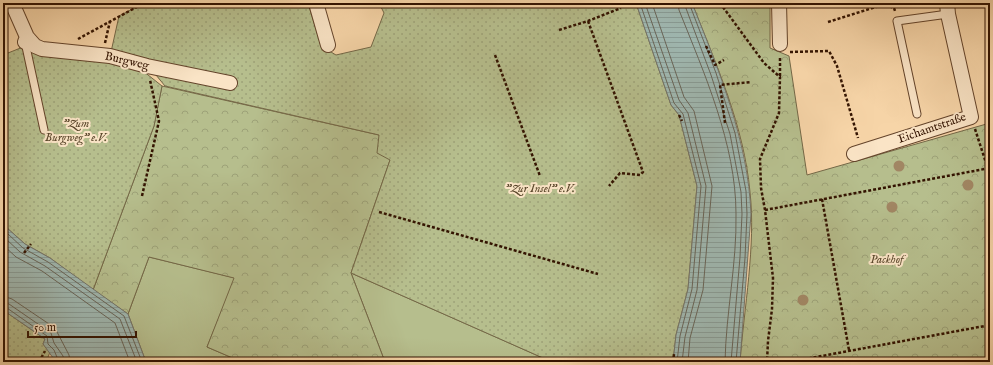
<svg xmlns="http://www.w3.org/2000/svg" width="993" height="365" viewBox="0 0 993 365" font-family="'IM FELL English',serif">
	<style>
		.grass { fill: #b6be8d; stroke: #746847 }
		.forest { fill: url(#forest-crowns); stroke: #746847 }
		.garden { fill: url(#garden-dots); stroke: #746847 }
		.water { fill: url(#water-rules); stroke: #74756a }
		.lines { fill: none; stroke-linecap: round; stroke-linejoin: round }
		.shore { stroke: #696558; stroke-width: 1 }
		.service-casing { stroke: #64442b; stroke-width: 9 }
		.minor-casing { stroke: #64442b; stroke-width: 16 }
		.path { stroke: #331301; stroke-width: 2.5; stroke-dasharray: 3 2; stroke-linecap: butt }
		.service { stroke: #fae4c6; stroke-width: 7 }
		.minor { stroke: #fae4c6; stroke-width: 14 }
		.tree { fill: #a18663 }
		.labels { text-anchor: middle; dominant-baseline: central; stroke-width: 4; stroke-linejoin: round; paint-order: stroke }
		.street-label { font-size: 12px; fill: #331301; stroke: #fae4c6 }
		.park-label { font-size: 12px; font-style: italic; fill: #5a462b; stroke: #fae4c6 }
	</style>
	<defs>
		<pattern id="forest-crowns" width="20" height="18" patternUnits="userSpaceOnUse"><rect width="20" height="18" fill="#b6be8d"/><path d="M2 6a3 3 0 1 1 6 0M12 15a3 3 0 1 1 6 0" fill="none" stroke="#9da278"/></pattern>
		<pattern id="garden-dots" width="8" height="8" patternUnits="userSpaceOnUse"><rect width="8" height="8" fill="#b6be8d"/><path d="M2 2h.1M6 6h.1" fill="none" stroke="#9da278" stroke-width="1.8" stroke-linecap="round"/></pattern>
		<pattern id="water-rules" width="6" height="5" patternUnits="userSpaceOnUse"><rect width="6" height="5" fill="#9fb7b0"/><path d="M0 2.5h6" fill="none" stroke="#899c96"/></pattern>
	</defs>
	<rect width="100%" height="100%" fill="#f7d5a8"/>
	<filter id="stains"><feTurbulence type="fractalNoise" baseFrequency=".005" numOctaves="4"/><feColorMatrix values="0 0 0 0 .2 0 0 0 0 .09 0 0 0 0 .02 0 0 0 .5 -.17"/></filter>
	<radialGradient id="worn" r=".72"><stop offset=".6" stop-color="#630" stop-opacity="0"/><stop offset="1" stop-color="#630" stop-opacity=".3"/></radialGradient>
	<path class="grass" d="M 149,257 L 235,278 L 207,347 L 242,362 L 146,362 L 128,314 Z
		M 351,273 L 552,362 L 385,362 Z"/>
	<path class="forest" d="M 692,3 L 770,3 L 770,48 L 789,56 L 807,175 L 990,123 L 990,362 L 740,362 C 744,308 756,245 750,192 C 744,126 716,64 692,3 Z
		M 162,86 L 379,135 L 390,160 L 351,273 L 385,362 L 242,362 L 207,347 L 234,278 L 149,257 L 128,314 L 93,290 L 154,126 Z"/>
	<path class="garden" d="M 144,3 L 308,3 L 321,46 L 336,55 L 371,47 L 384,13 L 379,3 L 636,3 L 671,105 L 679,115 L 697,186 L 688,289 L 676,335 L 673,362 L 552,362 L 351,273 L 390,160 L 377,153 L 379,135 L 165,86 L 142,58 L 111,52 L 119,16 Z
		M 23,47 L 138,67 L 162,86 L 154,126 L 93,290 L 50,258 L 25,244 L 7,228 L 3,231 L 3,55 Z
		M 3,310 L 45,339 L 43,344 L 50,352 L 46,362 L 3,362 Z"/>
	<path class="water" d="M 636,3 L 692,3 C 719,71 748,140 751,214 L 740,362 L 673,362 L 676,335 L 688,289 L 697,186 L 679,115 L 671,105 Z
		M 7,228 L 25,244 L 50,258 L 128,314 L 146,362 L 56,362 L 43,344 L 45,339 L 3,310 L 3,231 Z"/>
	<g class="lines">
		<path class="shore" d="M 640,3 L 674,103 L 683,114 L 701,186 L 692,289 L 680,336 L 677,362
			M 645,3 L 679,100 L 688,113 L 706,186 L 697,290 L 685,337 L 682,362
			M 652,3 L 684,97 L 694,111 L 712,186 L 703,290 L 690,338 L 688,362
			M 678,3 L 679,10 C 704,73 736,144 736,214 C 737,263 726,312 725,362
			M 684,3 L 711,75 L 730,134 L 741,192 L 742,214 L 740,257 L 731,362
			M 689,3 L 716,73 L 735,133 L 746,191 L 747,214 L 745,258 L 736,362
			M 3,234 L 8,234 L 23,248 L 48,262 L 124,316 L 142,362
			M 3,239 L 6,239 L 20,252 L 45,266 L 120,319 L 137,362
			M 3,245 L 16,257 L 42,271 L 115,323 L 130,362
			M 3,296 L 12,299 L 55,328 L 69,355 L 70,362
			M 3,302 L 9,304 L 51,333 L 54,343 L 63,356 L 64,362
			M 3,307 L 7,308 L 47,336 L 48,344 L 54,350 L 59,362"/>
		<defs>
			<path id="service" d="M 25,42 L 44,130
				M 917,114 L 897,21 L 948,14"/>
			<path id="minor" d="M 12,3 L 27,37 L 25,42
				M 316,3 L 328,45
				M 779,3 L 780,44
				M 27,37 L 35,46 L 42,49 L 110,56 L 147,66 L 230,83
				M 854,154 L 971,117 L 948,14 L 947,3"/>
		</defs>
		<use href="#service" class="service-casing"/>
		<use href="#minor" class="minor-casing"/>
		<path class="path" d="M 720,3 L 764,63 L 780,77 L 779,113 L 760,159 L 761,188 L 765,210 L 773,278 L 772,309 L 768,341 L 767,362
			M 880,3 L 894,8 L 895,11
			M 588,21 L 643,172 L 640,175 L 620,173 L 609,186
			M 828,22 L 882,5
			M 559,30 L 588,21 L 621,8
			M 78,39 L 144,3
			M 105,43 L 110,21
			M 706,46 L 715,65 L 724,60
			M 790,52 L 829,51 L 837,66 L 858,138
			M 495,55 L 540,176
			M 780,76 L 780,57
			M 679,115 L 682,121
			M 725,123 L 720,85 L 751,82
			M 975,129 L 988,169
			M 142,196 L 159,121 L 150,80
			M 822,199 L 849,350
			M 765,210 L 990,168
			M 379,212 L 598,274
			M 24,253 L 31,244
			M 39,362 L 45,351
			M 673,362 L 674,354
			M 789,362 L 990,325"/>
		<use href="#service" class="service"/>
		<use href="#minor" class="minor"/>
	</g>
	<g class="tree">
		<circle cx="899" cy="166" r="5.5"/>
		<circle cx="968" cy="185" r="5.5"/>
		<circle cx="892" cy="207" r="5.5"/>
		<circle cx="803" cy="300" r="5.5"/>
	</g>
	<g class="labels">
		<g class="street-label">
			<text transform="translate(127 61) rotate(13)">Burgweg</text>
			<text transform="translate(932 128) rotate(-19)">Eichamtstraße</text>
		</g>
		<g class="park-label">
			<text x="76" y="123">"Zum<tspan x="76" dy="14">Burgweg" e.V.</tspan></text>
			<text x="540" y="188">"Zur Insel" e.V.</text>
			<text x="887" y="259">Packhof</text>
		</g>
	</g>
	<rect width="993" height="365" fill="none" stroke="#f7d5a8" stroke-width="16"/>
	<rect x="4" y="4" width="985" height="357" fill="none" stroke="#331301" stroke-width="2"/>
	<rect x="8" y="8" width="977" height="349" fill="none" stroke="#331301"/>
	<path d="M28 331v6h108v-6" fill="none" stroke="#331301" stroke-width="2"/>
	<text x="34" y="331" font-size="12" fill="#331301" stroke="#fae4c6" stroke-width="3" paint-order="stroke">50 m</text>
	<rect width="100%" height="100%" filter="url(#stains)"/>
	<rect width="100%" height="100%" fill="url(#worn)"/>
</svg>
